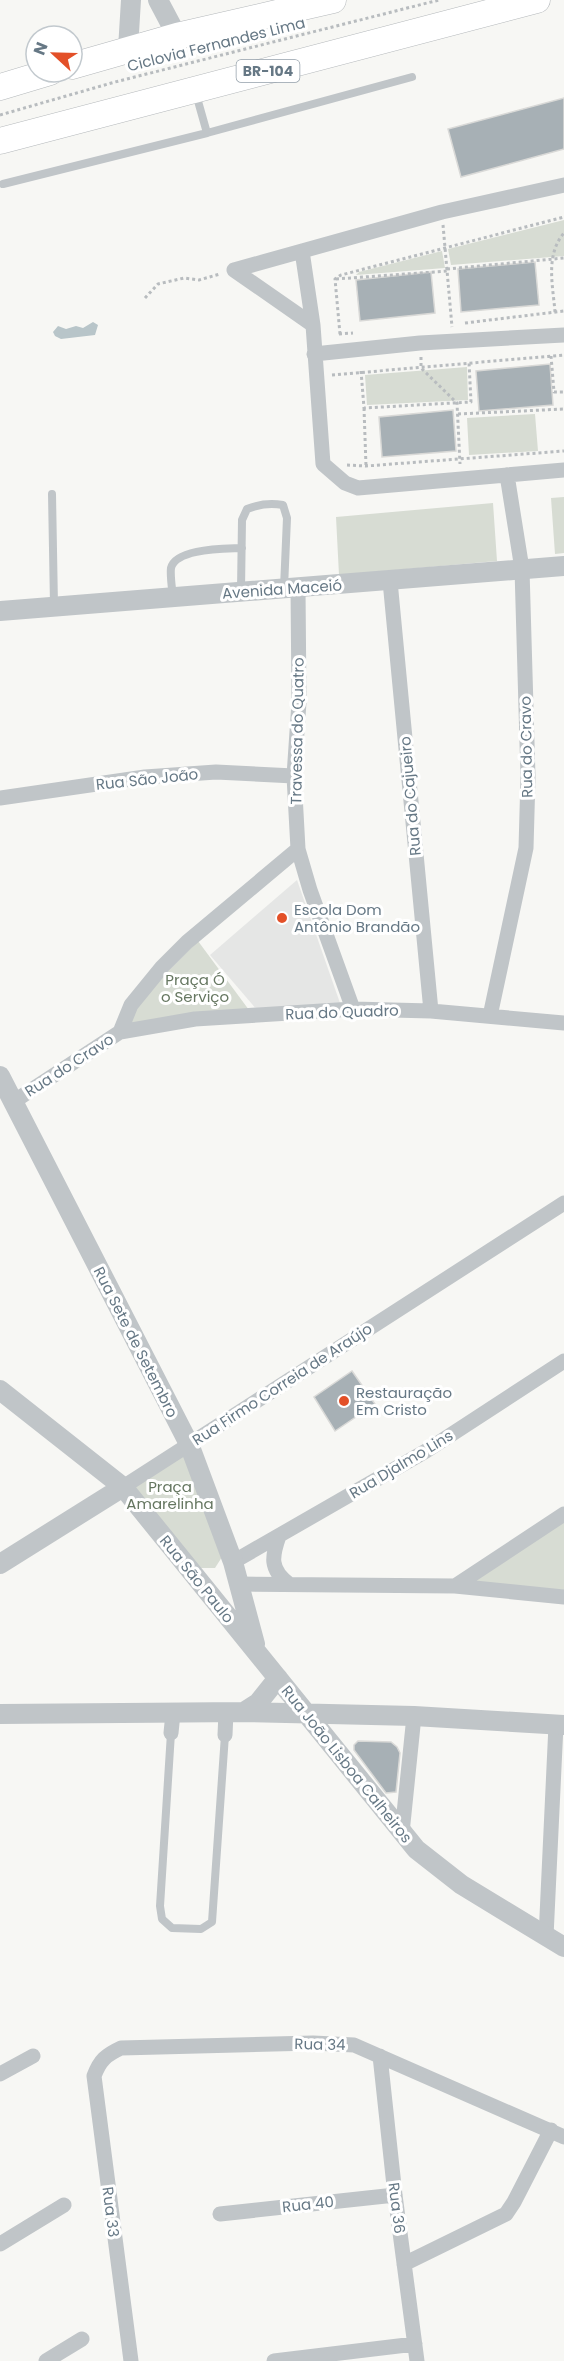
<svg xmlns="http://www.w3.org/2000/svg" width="564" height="2361" viewBox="0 0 564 2361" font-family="Poppins,sans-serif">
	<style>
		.built { fill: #e5e6e5 }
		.green { fill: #d7dcd3 }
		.water { fill: #b8c5c9 }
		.building { fill: #a7b0b5; stroke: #d9d9d7; stroke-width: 1.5 }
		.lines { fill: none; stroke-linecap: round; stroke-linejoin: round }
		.trunk-casing { stroke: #b4b8bb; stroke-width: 27 }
		.path { stroke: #b8bcbf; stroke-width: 3; stroke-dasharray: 3 3; stroke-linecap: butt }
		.service { stroke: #c0c5c8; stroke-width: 8 }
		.minor { stroke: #c0c5c8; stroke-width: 15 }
		.tertiary { stroke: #c0c5c8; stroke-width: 20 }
		.trunk { stroke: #fff; stroke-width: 26 }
		.poi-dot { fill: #e35028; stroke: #fff; stroke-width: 2 }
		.labels { text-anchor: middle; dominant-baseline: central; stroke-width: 6; stroke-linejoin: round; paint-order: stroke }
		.shield { fill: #fff; stroke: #94a0aa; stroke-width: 1.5 }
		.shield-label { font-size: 14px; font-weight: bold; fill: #667885 }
		.street-label { font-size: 15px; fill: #667885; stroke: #fff }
		.poi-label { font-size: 15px; fill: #667885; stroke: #fff; text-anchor: start }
		.park-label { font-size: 15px; fill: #667761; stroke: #fff }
	</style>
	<rect width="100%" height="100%" fill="#f7f7f4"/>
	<path class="built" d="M 297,880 L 340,1003 L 258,1011 L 210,955 Z"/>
	<path class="green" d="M 564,220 L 564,256 L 451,265 L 448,249 Z
		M 442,251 L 445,268 L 356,275 L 359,272 Z
		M 467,367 L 468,400 L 367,405 L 365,375 Z
		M 535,414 L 538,451 L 469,455 L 467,418 Z
		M 564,497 L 564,553 L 555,554 L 551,498 Z
		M 493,503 L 497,561 L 339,575 L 336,517 Z
		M 198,941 L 249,1010 L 127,1028 L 136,1004 Z
		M 184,1453 L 222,1557 L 215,1568 L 195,1568 L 130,1488 Z
		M 564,1522 L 564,1590 L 466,1584 Z"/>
	<path class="water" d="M 93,322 L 98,325 L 95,335 L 61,339 L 55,336 L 53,332 L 58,326 L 66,329 L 76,326 L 83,328 Z"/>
	<path class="building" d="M 564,98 L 564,149 L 461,177 L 448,129 Z
		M 535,262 L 539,305 L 461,312 L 458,269 Z
		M 431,272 L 435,313 L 360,321 L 356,280 Z
		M 550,364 L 553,405 L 479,411 L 476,371 Z
		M 453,410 L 456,451 L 382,457 L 379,417 Z
		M 352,1371 L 375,1404 L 335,1431 L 314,1397 Z
		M 358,1741 L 391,1742 L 397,1747 L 400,1753 L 396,1792 L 386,1793 L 354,1750 L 354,1745 Z"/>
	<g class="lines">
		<defs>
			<path id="trunk" d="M 72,66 L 177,36 L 333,0
				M 0,87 L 50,72
				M 0,141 L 537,0"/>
		</defs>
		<use href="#trunk" class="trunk-casing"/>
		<path class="path" d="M 0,115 L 115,82 L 439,0
			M 443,225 L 452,327
			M 447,269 L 564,258
			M 336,279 L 448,271
			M 145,298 L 158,284 L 184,278 L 199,280 L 220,274
			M 555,312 C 553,286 545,255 564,233
			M 465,323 L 564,311
			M 339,334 L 353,333
			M 340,334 L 335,279 L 341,275 L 564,217
			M 551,356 L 554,392 L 564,392
			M 421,357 L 421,368 L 457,403 L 460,464
			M 361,371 L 364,408 L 471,402 L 469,362
			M 332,375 L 564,355
			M 364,408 L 366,466
			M 458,414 L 564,409
			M 347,465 L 366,466 L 564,451"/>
		<path class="service" d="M 207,133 L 412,77
			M 3,184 L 207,133 L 196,94
			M 52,494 L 54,605
			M 241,590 L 242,520 L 247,509 C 259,504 270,503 283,505 L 287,518 L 284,588
			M 173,597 C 172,588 170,576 171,568 C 176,548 225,549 242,548
			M 171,1733 L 160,1906 L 162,1919 L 172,1928 L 201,1929 L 212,1922 L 225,1735"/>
		<path class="minor" d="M 302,251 L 313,325 L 323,464 L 345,483 L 358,488 L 564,470
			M 234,270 L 442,212 L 564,185
			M 234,270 L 313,325
			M 314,354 L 420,343 L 564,335
			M 390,581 L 431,1011
			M 298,588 L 299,702 L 294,776 L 298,849 L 310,890 L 353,1009
			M 0,798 L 145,777 L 216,772 L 294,776
			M 490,1016 L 526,848 L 528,777 L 522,569 L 507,475
			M 120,1032 L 195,1019 L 353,1009 L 431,1011 L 564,1023
			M 13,1102 L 120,1032 L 131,1005 L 162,967 L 187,942 L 298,849
			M 123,1487 L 564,1203
			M 279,1536 C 272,1556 269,1569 289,1584
			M 233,1562 L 426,1451 L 564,1361
			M 239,1584 L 455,1586 L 564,1597
			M 455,1586 L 564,1514
			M 171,1733 L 173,1713
			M 225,1735 L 226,1712
			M 402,1833 L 414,1716
			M 546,1937 L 556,1725
			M 380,2056 L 395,2195 L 417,2361
			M 0,2074 L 33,2056
			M 220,2214 L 395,2195
			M 0,2244 L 64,2205
			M 404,2264 L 506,2214 L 514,2202 L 551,2130
			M 46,2361 L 82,2339
			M 131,2361 L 94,2076 C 100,2060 106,2055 121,2048 L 313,2043 L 354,2045 L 564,2137
			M 274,2361 L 415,2344"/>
		<path class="tertiary" d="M 158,0 L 177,36
			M 128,49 L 131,0
			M 0,611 L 564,566
			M 0,1076 L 189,1444 L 233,1562 L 255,1644
			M 0,1390 L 123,1487 L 416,1849 L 462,1885 L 564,1947
			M 0,1564 L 123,1487
			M 244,1712 L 258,1703 L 278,1678
			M 0,1714 L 244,1712 L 414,1716 L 564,1725"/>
		<use href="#trunk" class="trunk"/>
	</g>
	<g class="poi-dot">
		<circle cx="282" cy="918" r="6"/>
		<circle cx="344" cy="1401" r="6"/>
	</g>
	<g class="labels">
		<rect class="shield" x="236.5" y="60" width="63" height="22" rx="4.5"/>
		<g class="shield-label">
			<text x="268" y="71">BR-104</text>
		</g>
		<g class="street-label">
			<text transform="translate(216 44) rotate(-14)">Ciclovia Fernandes Lima</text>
			<text transform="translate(282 589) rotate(-4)">Avenida Maceió</text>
			<text transform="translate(297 731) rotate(-89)">Travessa do Quatro</text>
			<text transform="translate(526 747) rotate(-91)">Rua do Cravo</text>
			<text transform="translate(147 779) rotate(-6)">Rua São João</text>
			<text transform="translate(410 796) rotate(-95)">Rua do Cajueiro</text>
			<text transform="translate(342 1012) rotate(-2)">Rua do Quadro</text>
			<text transform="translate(69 1065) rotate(-33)">Rua do Cravo</text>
			<text transform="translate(136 1342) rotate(63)">Rua Sete de Setembro</text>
			<text transform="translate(282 1384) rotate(-33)">Rua Firmo Correia de Araújo</text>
			<text transform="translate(401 1464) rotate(-31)">Rua Djalmo Lins</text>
			<text transform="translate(197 1579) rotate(51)">Rua São Paulo</text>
			<text transform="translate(347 1764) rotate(51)">Rua João Lisboa Calheiros</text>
			<text transform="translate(320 2044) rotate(1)">Rua 34</text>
			<text transform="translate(308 2204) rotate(-6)">Rua 40</text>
			<text transform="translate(397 2208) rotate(83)">Rua 36</text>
			<text transform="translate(111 2212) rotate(83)">Rua 33</text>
		</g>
		<g class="poi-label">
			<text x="294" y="909">Escola Dom<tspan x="294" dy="17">Antônio Brandão</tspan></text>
			<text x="356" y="1392">Restauração<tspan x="356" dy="17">Em Cristo</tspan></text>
		</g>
		<g class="park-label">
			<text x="195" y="979">Praça Ó<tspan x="195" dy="17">o Serviço</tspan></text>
			<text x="170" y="1486">Praça<tspan x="170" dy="17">Amarelinha</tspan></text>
		</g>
	</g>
	<g transform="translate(54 54) rotate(292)"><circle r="28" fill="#ffffff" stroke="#c2c9ce" stroke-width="1.5"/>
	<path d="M0-4.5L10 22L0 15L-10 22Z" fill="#e35028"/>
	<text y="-9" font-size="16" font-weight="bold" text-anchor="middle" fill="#667885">N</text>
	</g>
</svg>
